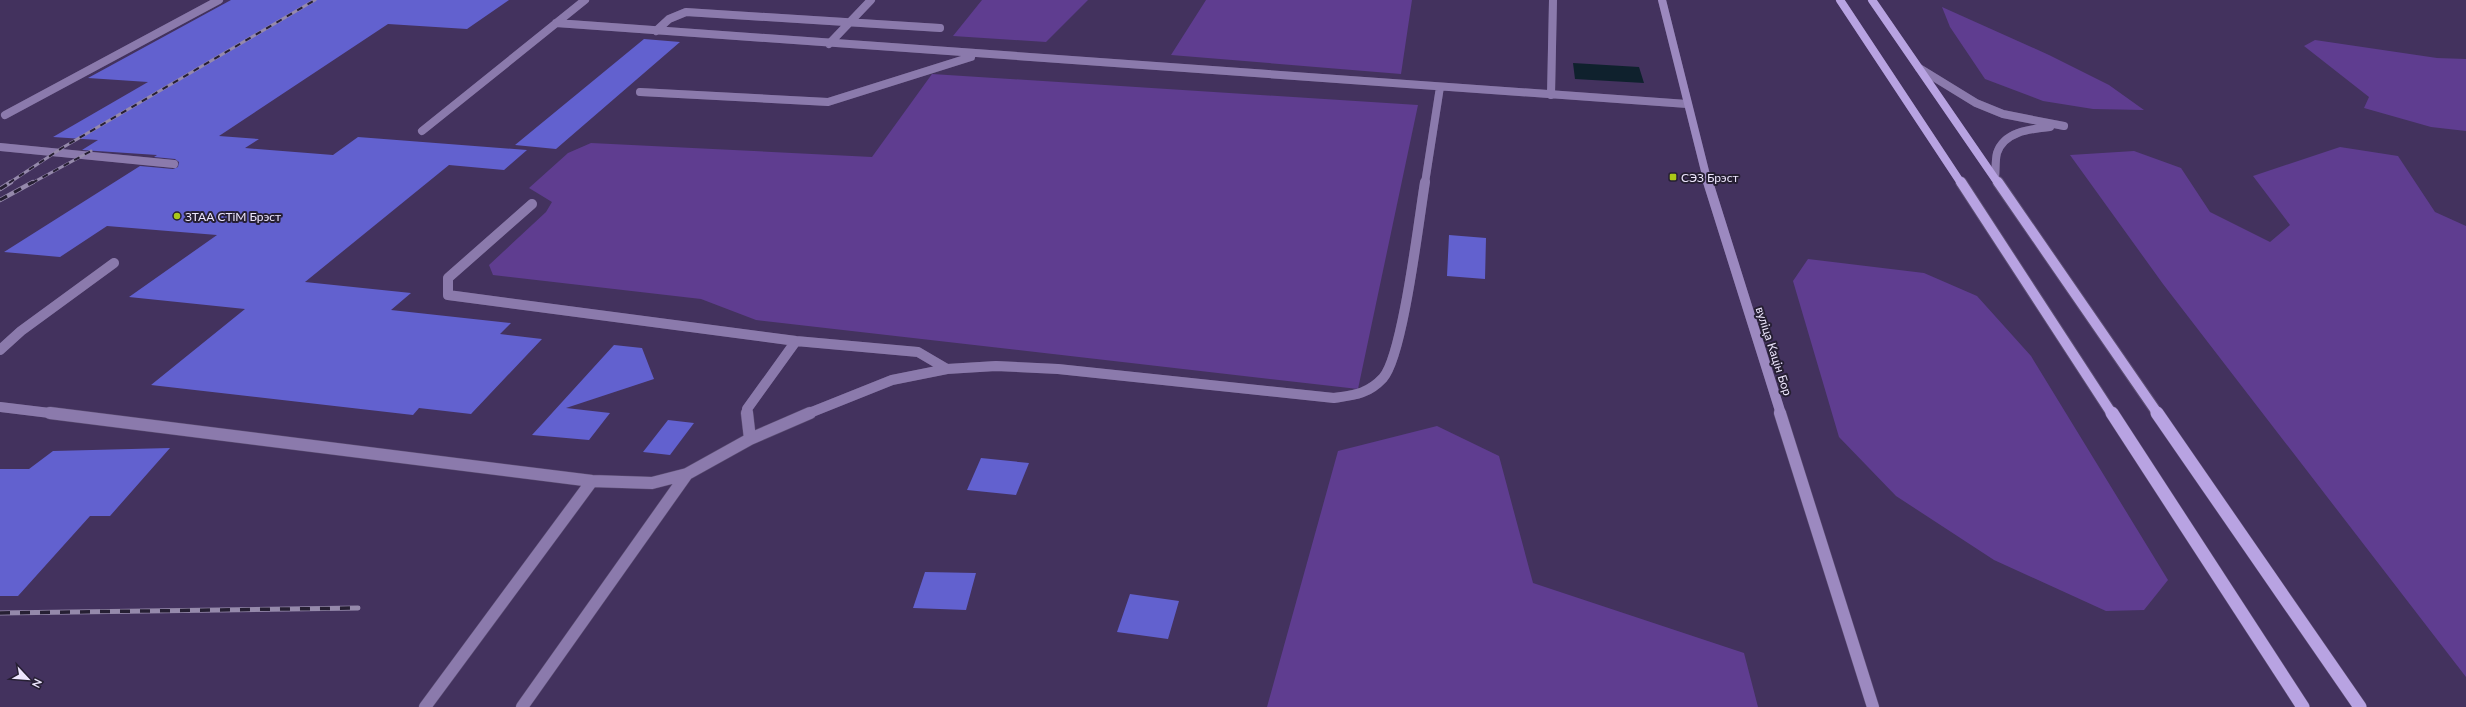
<svg xmlns="http://www.w3.org/2000/svg" width="2466" height="707" viewBox="0 0 2466 707" font-family="Lato,sans-serif">
	<style>
		.green { fill: #5f3d90 }
		.water { fill: #0f212d }
		.building { fill: #6261cf }
		.lines { fill: none; stroke-linecap: round; stroke-linejoin: round }
		.service-far2-casing { stroke: #5c4e73; stroke-width: 8 }
		.service-far1-casing { stroke: #5c4e73; stroke-width: 10 }
		.service-casing { stroke: #5c4e73; stroke-width: 13 }
		.minor-casing { stroke: #5c4e73; stroke-width: 8 }
		.secondary-far2-casing { stroke: #5c4e73; stroke-width: 8 }
		.secondary-far1-casing { stroke: #5c4e73; stroke-width: 10 }
		.secondary-casing { stroke: #5c4e73; stroke-width: 13 }
		.trunk-far2-casing { stroke: #5c4e73; stroke-width: 8 }
		.trunk-far1-casing { stroke: #5c4e73; stroke-width: 12 }
		.trunk-casing { stroke: #5c4e73; stroke-width: 14 }
		.service-far2 { stroke: #8b7aac; stroke-width: 8 }
		.service-far1 { stroke: #8b7aac; stroke-width: 10 }
		.service { stroke: #8b7aac; stroke-width: 12 }
		.minor { stroke: #8b7aac; stroke-width: 8 }
		.secondary-far2 { stroke: #9c89c0; stroke-width: 8 }
		.secondary-far1 { stroke: #9c89c0; stroke-width: 10 }
		.secondary { stroke: #9c89c0; stroke-width: 12 }
		.trunk-far2 { stroke: #b8a3e2; stroke-width: 8 }
		.trunk-far1 { stroke: #b8a3e2; stroke-width: 10 }
		.trunk { stroke: #b8a3e2; stroke-width: 13 }
		.rail-far2-casing { stroke: #9589ab; stroke-width: 3 }
		.rail-far1-casing { stroke: #9589ab; stroke-width: 4.5 }
		.rail-casing { stroke: #9589ab; stroke-width: 5 }
		.rail-far2 { stroke: #261f33; stroke-width: 2; stroke-dasharray: 6; stroke-linecap: butt }
		.rail-far1 { stroke: #261f33; stroke-width: 3; stroke-dasharray: 8; stroke-linecap: butt }
		.rail { stroke: #261f33; stroke-width: 3.5; stroke-dasharray: 10; stroke-linecap: butt }
		.poi-dot { fill: #aac718; stroke: #261f33; stroke-width: 1.5 }
		.labels { text-anchor: middle; dominant-baseline: central; stroke-width: 4; stroke-linejoin: round; paint-order: stroke }
		.poi-label { font-size: 12px; fill: #ede6fd; stroke: #261f33; text-anchor: start }
		.street-label { font-size: 12px; fill: #ede6fd; stroke: #261f33 }
	</style>
	<rect width="100%" height="100%" fill="#43325e"/>
	<path class="green" d="M 982,0 L 1088,0 L 1046,42 L 953,36 Z
		M 1206,0 L 1412,0 L 1401,74 L 1171,55 Z
		M 1942,7 L 2049,55 L 2109,85 L 2144,110 L 2093,109 L 2043,101 L 1985,79 L 1950,27 Z
		M 2315,40 L 2437,58 L 2466,59 L 2466,131 L 2431,127 L 2364,108 L 2369,97 L 2304,46 Z
		M 932,74 L 1418,105 L 1358,389 L 756,320 L 701,299 L 493,275 L 489,265 L 546,212 L 552,202 L 529,188 L 568,153 L 591,143 L 872,157 Z
		M 2340,147 L 2398,156 L 2435,212 L 2466,226 L 2466,677 L 2163,284 L 2070,155 L 2134,151 L 2181,168 L 2210,212 L 2270,242 L 2290,225 L 2253,176 Z
		M 1808,259 L 1924,273 L 1977,296 L 2031,356 L 2168,580 L 2144,610 L 2106,611 L 1994,560 L 1896,496 L 1839,437 L 1793,281 Z
		M 1437,426 L 1499,456 L 1533,583 L 1744,653 L 1758,707 L 1267,707 L 1338,451 Z"/>
	<path class="water" d="M 1573,63 L 1639,67 L 1644,83 L 1575,79 Z"/>
	<path class="building" d="M 231,0 L 509,0 L 467,29 L 388,24 L 219,136 L 259,139 L 245,148 L 333,155 L 358,137 L 527,150 L 504,170 L 449,165 L 305,282 L 411,293 L 391,310 L 511,323 L 500,334 L 542,339 L 471,414 L 419,408 L 413,415 L 151,385 L 245,309 L 129,297 L 217,235 L 107,226 L 60,257 L 4,252 L 140,166 L 173,169 L 178,167 L 179,162 L 175,159 L 154,157 L 157,155 L 82,150 L 98,140 L 53,137 L 148,82 L 88,78 Z
		M 644,39 L 680,42 L 556,149 L 515,145 Z
		M 1449,235 L 1486,238 L 1485,279 L 1447,276 Z
		M 614,345 L 642,348 L 654,379 L 566,408 L 610,413 L 589,440 L 532,435 Z
		M 668,420 L 694,423 L 670,455 L 643,452 Z
		M 170,448 L 110,516 L 90,516 L 18,596 L 0,596 L 0,469 L 29,469 L 53,451 Z
		M 981,458 L 1029,463 L 1016,495 L 967,490 Z
		M 925,572 L 976,573 L 966,610 L 913,608 Z
		M 1130,594 L 1179,601 L 1168,639 L 1117,632 Z"/>
	<g class="lines">
		<defs>
			<path id="service-far2" d="M 556,23 L 1687,104
				M 656,31 L 669,19 L 686,12 L 940,28
				M 829,44 L 871,0
				M 640,92 L 828,102 L 971,57
				M 1551,95 L 1553,0
				M 5,115 L 219,0
				M 422,131 L 585,0
				M 0,147 L 174,164
				M 1425,183 L 1440,87"/>
			<path id="service-far1" d="M 532,204 L 448,278 L 448,295 L 796,341 L 918,352 L 947,369
				M 0,350 L 21,331 L 114,263
				M 0,407 L 58,414
				M 748,414 L 747,409 L 796,341
				M 807,414 L 892,380 L 947,369 L 996,366 L 1058,369 L 1334,398 C 1355,395 1368,394 1383,378 C 1403,356 1419,218 1425,182"/>
			<path id="service" d="M 50,413 L 592,481 L 652,483 L 687,474 L 750,439 L 810,413
				M 747,413 L 750,439
				M 425,707 L 592,481
				M 522,707 L 687,474"/>
			<path id="minor" d="M 1919,68 L 1976,103 L 2003,114 L 2064,126
				M 1995,178 C 1996,170 1995,161 1997,153 C 2004,131 2031,129 2050,127"/>
			<path id="secondary-far2" d="M 1662,0 L 1708,183"/>
			<path id="secondary-far1" d="M 1708,182 L 1781,414"/>
			<path id="secondary" d="M 1780,413 L 1873,707"/>
			<path id="trunk-far2" d="M 1840,0 L 1961,183
				M 1872,0 L 1998,183"/>
			<path id="trunk-far1" d="M 1961,182 L 2112,414
				M 1998,182 L 2158,414"/>
			<path id="trunk" d="M 2112,413 L 2303,707
				M 2157,413 L 2360,707"/>
		</defs>
		<use href="#service-far2" class="service-far2-casing"/>
		<use href="#service-far1" class="service-far1-casing"/>
		<use href="#service" class="service-casing"/>
		<use href="#minor" class="minor-casing"/>
		<use href="#secondary-far2" class="secondary-far2-casing"/>
		<use href="#secondary-far1" class="secondary-far1-casing"/>
		<use href="#secondary" class="secondary-casing"/>
		<use href="#trunk-far2" class="trunk-far2-casing"/>
		<use href="#trunk-far1" class="trunk-far1-casing"/>
		<use href="#trunk" class="trunk-casing"/>
		<use href="#service-far2" class="service-far2"/>
		<use href="#service-far1" class="service-far1"/>
		<use href="#service" class="service"/>
		<use href="#minor" class="minor"/>
		<use href="#secondary-far2" class="secondary-far2"/>
		<use href="#secondary-far1" class="secondary-far1"/>
		<use href="#secondary" class="secondary"/>
		<use href="#trunk-far2" class="trunk-far2"/>
		<use href="#trunk-far1" class="trunk-far1"/>
		<use href="#trunk" class="trunk"/>
		<defs>
			<path id="rail-far2" d="M 9,183 L 62,148 L 315,0
				M 32,183 L 91,151"/>
			<path id="rail-far1" d="M 0,189 L 11,182
				M 0,200 L 33,182"/>
			<path id="rail" d="M 0,613 L 358,608"/>
		</defs>
		<use href="#rail-far2" class="rail-far2-casing"/>
		<use href="#rail-far1" class="rail-far1-casing"/>
		<use href="#rail" class="rail-casing"/>
		<use href="#rail-far2" class="rail-far2"/>
		<use href="#rail-far1" class="rail-far1"/>
		<use href="#rail" class="rail"/>
	</g>
	<g class="poi-dot">
		<rect x="1669" y="173" width="8" height="8" rx="2"/>
		<circle cx="177" cy="216" r="4"/>
	</g>
	<g class="labels">
		<g class="poi-label">
			<text x="1681" y="177">СЭЗ Брэст</text>
			<text x="185" y="216">ЗТАА СТіМ Брэст</text>
		</g>
		<g class="street-label">
			<text transform="translate(1774 351) rotate(72)">вуліца Кацін Бор</text>
		</g>
	</g>
	<g transform="translate(28 679) rotate(116)" stroke="#261f33" stroke-width="3" paint-order="stroke">
	<path d="M0-3L7 15L0 10L-7 15Z" fill="#ede6fd"/>
	<text y="-6" font-size="11" font-weight="bold" text-anchor="middle" fill="#ede6fd">N</text>
	</g>
</svg>
